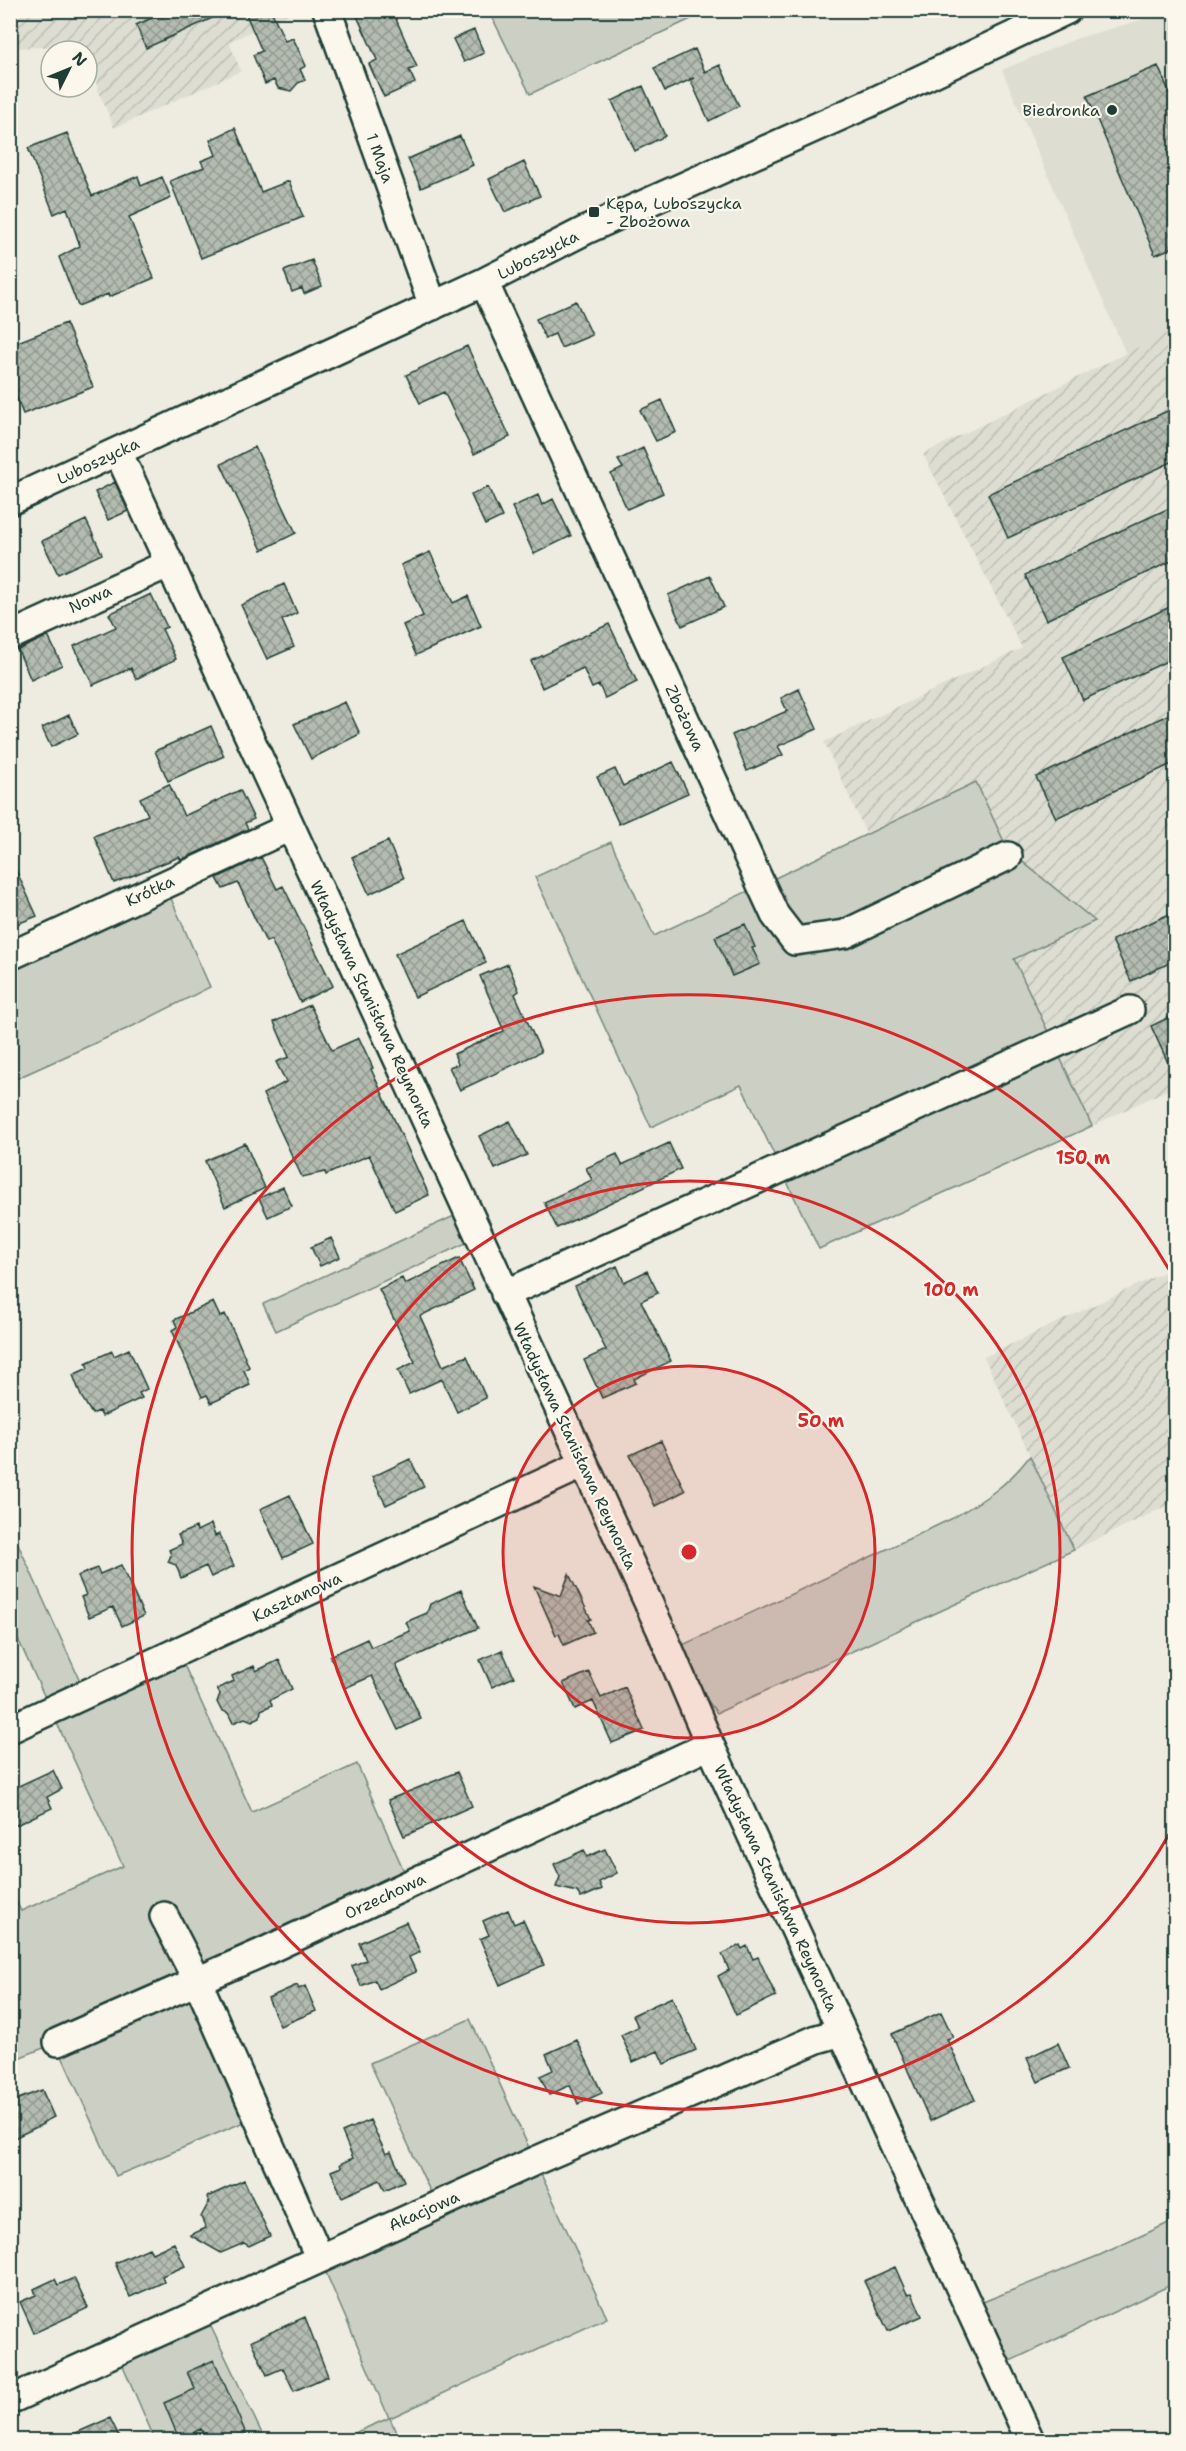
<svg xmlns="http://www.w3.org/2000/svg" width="1186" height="2451" viewBox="0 0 1186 2451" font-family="'Shantell Sans',sans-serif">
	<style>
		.built { fill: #ddddd2 }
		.industrial { fill: url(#industrial-furrows) }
		.green { fill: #cbcfc4; stroke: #75867c; stroke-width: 1.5 }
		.building { fill: url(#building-cross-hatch); stroke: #1f3d34; stroke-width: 1.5 }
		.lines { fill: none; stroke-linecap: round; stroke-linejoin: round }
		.minor-casing { stroke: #1f3d34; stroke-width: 32 }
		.minor { stroke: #fbf7ec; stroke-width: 27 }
		.ring { fill: none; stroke: #d62828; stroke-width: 3 }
		.poi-dot { fill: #1f3d34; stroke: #fbf7ec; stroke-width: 2 }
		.labels { text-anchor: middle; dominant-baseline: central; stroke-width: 4.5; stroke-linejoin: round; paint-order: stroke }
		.poi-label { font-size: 16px; fill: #1f3d34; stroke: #fbf7ec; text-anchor: end }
		.street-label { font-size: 16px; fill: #1f3d34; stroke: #fbf7ec }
		.centre { fill: #d62828; stroke: #fbf7ec; stroke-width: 3 }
		.ring-label { font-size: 18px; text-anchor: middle; font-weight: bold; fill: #d62828; stroke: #fbf7ec; stroke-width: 4.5; stroke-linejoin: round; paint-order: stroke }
	</style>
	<defs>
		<pattern id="industrial-furrows" width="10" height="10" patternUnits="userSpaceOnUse" patternTransform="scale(1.5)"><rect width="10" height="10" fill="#ddddd2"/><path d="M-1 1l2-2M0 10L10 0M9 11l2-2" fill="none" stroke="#bdbfb5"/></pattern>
		<pattern id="building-cross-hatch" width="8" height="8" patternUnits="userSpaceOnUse" patternTransform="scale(1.5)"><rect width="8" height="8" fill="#b4bbb0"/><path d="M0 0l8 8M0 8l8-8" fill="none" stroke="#929990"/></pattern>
	</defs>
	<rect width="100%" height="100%" fill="#eeece1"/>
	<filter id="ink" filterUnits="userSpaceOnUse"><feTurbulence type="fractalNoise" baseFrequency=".0167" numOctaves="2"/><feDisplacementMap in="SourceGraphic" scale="12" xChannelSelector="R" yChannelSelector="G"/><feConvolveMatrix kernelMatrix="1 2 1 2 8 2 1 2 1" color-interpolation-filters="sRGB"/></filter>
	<g filter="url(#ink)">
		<path class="built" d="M 1166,13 L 1176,29 L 1175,329 L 1126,354 L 1002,70 L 1078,38 Z"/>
		<path class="industrial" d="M 10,11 L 294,11 L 229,42 L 241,71 L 114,128 L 99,92 L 87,51 L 83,46 L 11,48 Z
			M 1175,329 L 1175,1086 L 1092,1126 L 1013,959 L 1095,921 L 1008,850 L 976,782 L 866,833 L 824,742 L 1022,648 L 923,454 Z
			M 1175,1267 L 1175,1502 L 1074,1550 L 984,1357 Z"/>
		<path class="green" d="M 489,11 L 708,11 L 530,94 Z
			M 976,782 L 1008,850 L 1095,921 L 1014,959 L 1092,1126 L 819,1249 L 741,1085 L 651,1127 L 535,877 L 611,842 L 654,936 Z
			M 165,885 L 210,987 L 133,1026 L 11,1081 L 10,956 Z
			M 467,1210 L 479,1237 L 276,1331 L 263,1304 Z
			M 1030,1456 L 1074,1550 L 717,1713 L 670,1651 L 953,1518 C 985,1499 1007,1486 1030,1456 Z
			M 14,1535 L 86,1694 L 178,1652 L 252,1812 L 357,1764 L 410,1885 L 199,1982 L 256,2117 L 116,2176 L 56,2043 L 11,2061 L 10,1888 L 21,1911 L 123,1866 L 11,1624 L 10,1537 Z
			M 470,2019 L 607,2318 L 390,2418 L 399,2440 L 338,2440 L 389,2418 L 320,2259 L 437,2206 L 370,2063 Z
			M 1175,2220 L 1175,2283 L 1006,2363 L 983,2302 L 1100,2255 Z
			M 204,2312 L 265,2440 L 155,2440 L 117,2352 Z"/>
		<path class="building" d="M 170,10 L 230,10 L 146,48 L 136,25 Z
			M 244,10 L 271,10 L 285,41 L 293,38 L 306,66 L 300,69 L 305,80 L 298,83 L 291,91 L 278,88 L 274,80 L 265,84 L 253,55 L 262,51 Z
			M 369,10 L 392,10 L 417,67 L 409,70 L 415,83 L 384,97 L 369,64 L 377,60 L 357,16 Z
			M 474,30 L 484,53 L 464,62 L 453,39 Z
			M 695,49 L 705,72 L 720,65 L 739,106 L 709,121 L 690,79 L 694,78 L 665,91 L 654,68 Z
			M 1158,66 L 1176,107 L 1176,246 L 1155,255 L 1087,96 Z
			M 643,86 L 665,136 L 635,151 L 612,101 Z
			M 235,128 L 261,192 L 289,181 L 303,217 L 201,258 L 170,181 L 204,167 L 201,161 L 216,155 L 210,140 Z
			M 67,133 L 92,196 L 138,176 L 141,186 L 162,177 L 171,198 L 129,217 L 154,278 L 109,297 L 108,294 L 78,306 L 59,257 L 80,246 L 67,208 L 54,214 L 28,148 Z
			M 460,136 L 473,165 L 421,188 L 408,159 Z
			M 524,162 L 540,196 L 505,212 L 489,179 Z
			M 312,260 L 322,286 L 304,294 L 302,288 L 292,292 L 284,271 Z
			M 576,301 L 592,335 L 561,348 L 555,334 L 545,338 L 536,319 Z
			M 66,323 L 93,387 L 23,414 L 10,381 L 10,345 Z
			M 467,346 L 510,437 L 474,454 L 444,392 L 420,403 L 406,375 Z
			M 662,400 L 676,432 L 656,441 L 640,410 Z
			M 1176,407 L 1176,460 L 1008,538 L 988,494 Z
			M 255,447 L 296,533 L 262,550 L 221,464 Z
			M 643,448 L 663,493 L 627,509 L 611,474 L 623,468 L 618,460 Z
			M 115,482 L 128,511 L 108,520 L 95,492 Z
			M 488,487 L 502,517 L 485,525 L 471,495 Z
			M 538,495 L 542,505 L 553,499 L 571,536 L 534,554 L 512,507 Z
			M 1176,505 L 1176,559 L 1046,620 L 1025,575 Z
			M 86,520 L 102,554 L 58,574 L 42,541 Z
			M 430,552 L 453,603 L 468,596 L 481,626 L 416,655 L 403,625 L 423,616 L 401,565 Z
			M 710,576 L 724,607 L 682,626 L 668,595 Z
			M 284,584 L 297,613 L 282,620 L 294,647 L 267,659 L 241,605 Z
			M 151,594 L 167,627 L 162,629 L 176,659 L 136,679 L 131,668 L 93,685 L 74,646 L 116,627 L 109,614 Z
			M 1176,604 L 1176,657 L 1083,700 L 1063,657 Z
			M 609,624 L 637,682 L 605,698 L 599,685 L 592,688 L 583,668 L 542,688 L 531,661 Z
			M 48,636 L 62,665 L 31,680 L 18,650 Z
			M 799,689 L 817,729 L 778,746 L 783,755 L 747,771 L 732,735 L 787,711 L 781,698 Z
			M 345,702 L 360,734 L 311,759 L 294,724 Z
			M 1176,711 L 1176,762 L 1056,818 L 1036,777 Z
			M 69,715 L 78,734 L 51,747 L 42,728 Z
			M 211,726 L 224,756 L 168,781 L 155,751 Z
			M 673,762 L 688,793 L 619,824 L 597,777 L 615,769 L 623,786 Z
			M 169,784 L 184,816 L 240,790 L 254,819 L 245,823 L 248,829 L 181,860 L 179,857 L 114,883 L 94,836 L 148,815 L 140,798 Z
			M 388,841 L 404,878 L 369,894 L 352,857 Z
			M 10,857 L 37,916 L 10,927 Z
			M 261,857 L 277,889 L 283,886 L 333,986 L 300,1002 L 271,940 L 266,942 L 238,883 L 223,889 L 217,878 Z
			M 1176,911 L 1176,960 L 1131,981 L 1112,940 Z
			M 466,921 L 486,963 L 415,997 L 395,954 Z
			M 745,924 L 755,947 L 752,948 L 760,964 L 732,976 L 715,937 Z
			M 508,964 L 519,991 L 515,994 L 541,1052 L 460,1090 L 449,1067 L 458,1064 L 454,1054 L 504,1031 L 480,976 Z
			M 310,1005 L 332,1050 L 359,1038 L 373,1068 L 371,1069 L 429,1195 L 395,1211 L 369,1155 L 326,1175 L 325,1172 L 302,1177 L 263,1094 L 286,1082 L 276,1062 L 289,1057 L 274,1022 Z
			M 1176,1014 L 1176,1080 L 1151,1026 Z
			M 510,1121 L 527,1155 L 495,1169 L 479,1136 Z
			M 245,1143 L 265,1188 L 225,1207 L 205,1161 Z
			M 669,1143 L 681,1169 L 557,1228 L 544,1202 L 592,1180 L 586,1168 L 617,1154 L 622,1165 Z
			M 283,1187 L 292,1206 L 268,1217 L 259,1198 Z
			M 331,1238 L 340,1257 L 320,1266 L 311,1247 Z
			M 459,1258 L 474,1290 L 420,1316 L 443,1366 L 467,1356 L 486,1398 L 457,1412 L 442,1379 L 409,1394 L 398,1370 L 415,1362 L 379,1289 L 402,1278 L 405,1284 Z
			M 617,1266 L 624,1282 L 647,1271 L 658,1293 L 641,1301 L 671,1361 L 634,1379 L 636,1383 L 602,1398 L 584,1360 L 606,1350 L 575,1286 Z
			M 213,1302 L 220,1317 L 225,1314 L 238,1341 L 249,1367 L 244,1370 L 250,1385 L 211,1403 L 207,1395 L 202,1397 L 172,1330 L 177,1327 L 174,1320 Z
			M 129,1349 L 147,1389 L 139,1393 L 142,1398 L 102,1416 L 99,1411 L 92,1414 L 81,1396 L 73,1375 L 88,1368 L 86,1363 L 112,1351 L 114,1356 Z
			M 661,1441 L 685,1491 L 655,1506 L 630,1455 Z
			M 410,1459 L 424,1487 L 386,1505 L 372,1477 Z
			M 290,1495 L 313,1544 L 283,1558 L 260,1509 Z
			M 211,1524 L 215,1536 L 219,1534 L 234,1566 L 211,1577 L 206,1566 L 181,1578 L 176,1565 L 168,1562 L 171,1555 L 169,1550 L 182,1544 L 178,1535 L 196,1527 L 197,1531 Z
			M 121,1565 L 144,1616 L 122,1626 L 113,1607 L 89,1617 L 81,1597 L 86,1595 L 78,1576 L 97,1568 L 100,1574 Z
			M 569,1574 L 591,1619 L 588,1620 L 593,1632 L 564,1645 L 559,1634 L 556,1635 L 534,1586 L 561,1596 Z
			M 461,1590 L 478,1628 L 396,1665 L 421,1719 L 398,1730 L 372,1676 L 345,1688 L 330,1656 L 367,1639 L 371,1647 L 410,1631 L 406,1622 L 427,1613 L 430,1604 Z
			M 502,1650 L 514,1677 L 492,1687 L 480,1660 Z
			M 279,1660 L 292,1689 L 270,1700 L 272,1705 L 261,1710 L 260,1717 L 252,1721 L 245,1718 L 233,1723 L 228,1713 L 221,1710 L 217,1702 L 220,1694 L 217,1689 L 234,1681 L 232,1676 L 254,1666 L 256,1671 Z
			M 589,1672 L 601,1698 L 625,1687 L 644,1730 L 612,1743 L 593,1701 L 575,1709 L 563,1683 Z
			M 53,1770 L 62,1789 L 47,1797 L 52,1808 L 10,1828 L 10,1790 Z
			M 457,1772 L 472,1806 L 404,1836 L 388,1800 Z
			M 605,1849 L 617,1873 L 599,1882 L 602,1889 L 581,1898 L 577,1892 L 556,1887 L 560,1877 L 554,1864 L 584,1850 L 587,1857 Z
			M 508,1910 L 514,1924 L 523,1920 L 544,1965 L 500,1985 L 480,1939 L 489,1935 L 483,1921 Z
			M 406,1922 L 420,1952 L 409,1957 L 416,1972 L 379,1989 L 375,1980 L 361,1986 L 352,1966 L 366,1960 L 359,1943 Z
			M 740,1945 L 742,1949 L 747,1946 L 753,1959 L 758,1957 L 776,1996 L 736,2015 L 718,1976 L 729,1970 L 722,1954 Z
			M 297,1985 L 299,1989 L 305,1986 L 316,2011 L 280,2026 L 268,1998 Z
			M 672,1997 L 696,2050 L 664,2064 L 658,2051 L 633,2062 L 621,2035 L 638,2027 L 633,2015 Z
			M 941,2012 L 953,2037 L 947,2039 L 975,2100 L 930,2121 L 892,2034 Z
			M 577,2040 L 602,2093 L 578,2104 L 570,2085 L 549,2095 L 540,2076 L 553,2070 L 546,2054 Z
			M 1058,2043 L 1069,2068 L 1038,2082 L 1027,2058 Z
			M 42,2090 L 54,2117 L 42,2123 L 43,2124 L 10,2140 L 10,2102 Z
			M 370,2120 L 386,2154 L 391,2152 L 404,2181 L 385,2190 L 380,2180 L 342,2197 L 331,2171 L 341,2167 L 340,2164 L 353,2158 L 342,2132 Z
			M 244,2180 L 270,2236 L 249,2246 L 244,2243 L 221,2253 L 190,2235 L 206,2228 L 201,2217 L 209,2202 L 207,2197 Z
			M 174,2243 L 185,2266 L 162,2276 L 164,2282 L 130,2297 L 115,2263 L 149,2248 L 152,2253 Z
			M 895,2267 L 907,2294 L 912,2293 L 922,2316 L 888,2331 L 864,2281 Z
			M 74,2278 L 88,2308 L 34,2333 L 20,2302 L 36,2295 L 34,2289 L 55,2279 L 58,2285 Z
			M 305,2317 L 328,2376 L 294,2391 L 283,2368 L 267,2375 L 251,2341 Z
			M 214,2360 L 247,2436 L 236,2440 L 207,2440 L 201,2429 L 179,2439 L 164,2403 L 195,2389 L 187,2372 Z
			M 110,2418 L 121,2440 L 60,2440 Z"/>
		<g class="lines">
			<defs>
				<path id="minor" d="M 327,10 L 433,306
					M 484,282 L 775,915 L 795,941 L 845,934 L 1008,856
					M 118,452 L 660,1628 L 710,1745 L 1030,2440
					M 10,501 L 484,282 L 586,230 L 870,103 L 1067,10
					M 10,636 L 170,563
					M 10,956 L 290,827
					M 505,1294 L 1130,1010
					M 10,1729 L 584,1464
					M 164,1916 L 198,1982 L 320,2259
					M 58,2042 L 261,1953 L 710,1745
					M 10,2400 L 535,2161 L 817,2039 L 842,2032"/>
			</defs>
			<use href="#minor" class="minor-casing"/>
			<use href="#minor" class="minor"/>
		</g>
	</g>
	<circle cx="689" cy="1552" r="186" fill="#d62828" fill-opacity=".12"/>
	<g class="ring">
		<circle cx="689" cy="1552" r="186"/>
		<circle cx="689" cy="1552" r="371"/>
		<path d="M1174 1826A557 557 0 1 1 1174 1278"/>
	</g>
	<g class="poi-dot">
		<circle cx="1112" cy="110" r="6"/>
		<rect x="588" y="206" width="12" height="12" rx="3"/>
	</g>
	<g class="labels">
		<g class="poi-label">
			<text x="1100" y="110">Biedronka</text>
			<text x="606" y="203" text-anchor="start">Kępa, Luboszycka<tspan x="606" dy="18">- Zbożowa</tspan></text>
		</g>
		<g class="street-label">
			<text transform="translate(380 158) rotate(70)">1 Maja</text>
			<text transform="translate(538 255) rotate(-27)">Luboszycka</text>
			<text transform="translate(98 461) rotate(-25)">Luboszycka</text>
			<text transform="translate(90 599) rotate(-25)">Nowa</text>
			<text transform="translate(685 718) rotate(65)">Zbożowa</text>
			<text transform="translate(150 891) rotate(-25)">Krótka</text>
			<text transform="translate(372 1004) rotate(65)">Władysława Stanisława Reymonta</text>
			<text transform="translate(575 1446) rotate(65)">Władysława Stanisława Reymonta</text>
			<text transform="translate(297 1597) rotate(-25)">Kasztanowa</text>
			<text transform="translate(776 1888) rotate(65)">Władysława Stanisława Reymonta</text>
			<text transform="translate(385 1896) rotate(-25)">Orzechowa</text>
			<text transform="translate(424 2211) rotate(-24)">Akacjowa</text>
		</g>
	</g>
	<circle cx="689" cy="1552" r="9" class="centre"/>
	<g class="ring-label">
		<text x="1083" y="1164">150 m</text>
		<text x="951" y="1296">100 m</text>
		<text x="821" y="1427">50 m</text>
	</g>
	<rect width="1186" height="2451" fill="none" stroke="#fbf7ec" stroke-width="36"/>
	<rect x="18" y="18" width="1150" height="2415" fill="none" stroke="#1f3d34" stroke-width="2" filter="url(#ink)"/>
	<g transform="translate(69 69) rotate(47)"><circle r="28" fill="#fbf7ec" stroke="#a3ada2" stroke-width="1.5"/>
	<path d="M0-4.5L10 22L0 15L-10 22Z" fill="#1f3d34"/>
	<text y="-9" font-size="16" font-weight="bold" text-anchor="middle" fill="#1f3d34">N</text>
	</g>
</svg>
